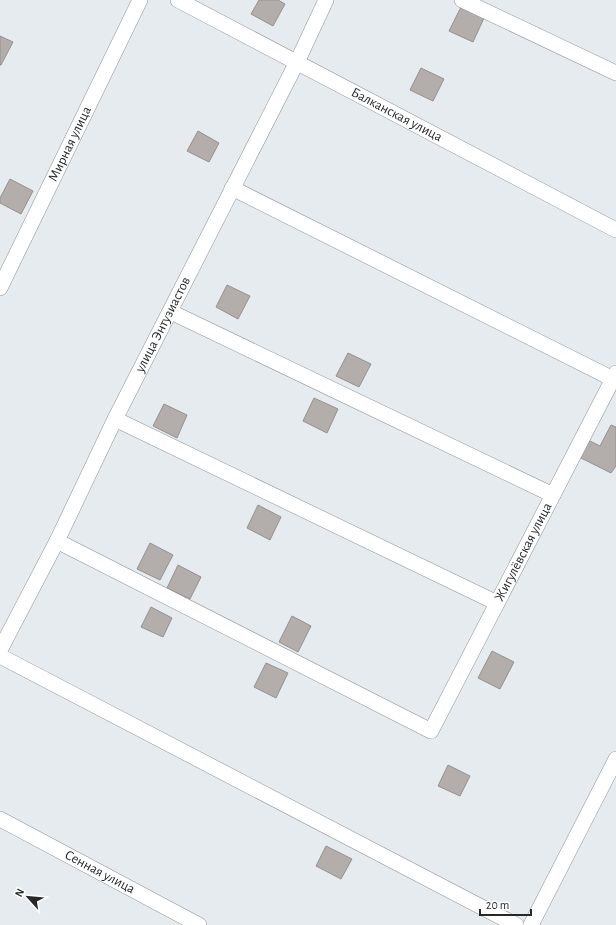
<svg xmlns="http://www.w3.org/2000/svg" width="616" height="925" viewBox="0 0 616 925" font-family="'Alegreya Sans',sans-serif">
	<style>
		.building { fill: #b3adac; stroke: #96908f }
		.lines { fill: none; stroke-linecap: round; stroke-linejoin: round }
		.minor-casing { stroke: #8f9497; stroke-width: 16 }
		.minor { stroke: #fff; stroke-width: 15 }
		.labels { text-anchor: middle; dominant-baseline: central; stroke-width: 3; stroke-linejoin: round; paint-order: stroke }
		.street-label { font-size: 14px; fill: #27282a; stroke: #fff }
	</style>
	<rect width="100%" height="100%" fill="#e6ebef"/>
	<path class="building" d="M 259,0 L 278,0 L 285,4 L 273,26 L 251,14 Z
		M 461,7 L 484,18 L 473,42 L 449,31 Z
		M 0,36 L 13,42 L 1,65 L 0,65 Z
		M 421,68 L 444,79 L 433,101 L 410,90 Z
		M 198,131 L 219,143 L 209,162 L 187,151 Z
		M 10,179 L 33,191 L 21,214 L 0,203 L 0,198 Z
		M 227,285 L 250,296 L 238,319 L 216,307 Z
		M 348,353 L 371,364 L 359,387 L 336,376 Z
		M 314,398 L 338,409 L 327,433 L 303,421 Z
		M 164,404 L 187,415 L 177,438 L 153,426 Z
		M 611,425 L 616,427 L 616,466 L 611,473 L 579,457 L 588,440 L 600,446 Z
		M 258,505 L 281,517 L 270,540 L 247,528 Z
		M 150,543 L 173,555 L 160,580 L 137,569 Z
		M 178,565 L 201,577 L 190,599 L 167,588 Z
		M 151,607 L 172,618 L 163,637 L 141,627 Z
		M 292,616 L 311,626 L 298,652 L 279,642 Z
		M 492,651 L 514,662 L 500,689 L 478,678 Z
		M 266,663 L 288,673 L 276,698 L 254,687 Z
		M 448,765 L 470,776 L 460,796 L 438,786 Z
		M 326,846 L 352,859 L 341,879 L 316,866 Z"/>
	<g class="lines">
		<defs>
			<g id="minor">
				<path id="s1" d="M 178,0 L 616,230"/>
				<path d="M 462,0 L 616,73"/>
				<path d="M 232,188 L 613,379"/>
				<path id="s2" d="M 0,288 L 140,0"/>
				<path d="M 171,312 L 553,495"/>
				<path d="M 115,419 L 497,603"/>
				<path id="s3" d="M 57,541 L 431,731 L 616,373"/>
				<path id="s4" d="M 0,650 L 57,541 L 115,419 L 297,62 L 326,0"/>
				<path d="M 0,656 L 516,925"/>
				<path id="s5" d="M 0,819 L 199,925"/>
				<path d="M 531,925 L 616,759"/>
			</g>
		</defs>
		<use href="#minor" class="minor-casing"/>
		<use href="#minor" class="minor"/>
	</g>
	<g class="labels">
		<g class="street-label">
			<text stroke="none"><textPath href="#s1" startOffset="247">Балканская улица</textPath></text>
			<text stroke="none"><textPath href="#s2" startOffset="160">Мирная улица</textPath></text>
			<text stroke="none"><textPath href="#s4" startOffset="364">улица Энтузиастов</textPath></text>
			<text stroke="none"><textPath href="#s3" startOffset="621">Жигулёвская улица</textPath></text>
			<text stroke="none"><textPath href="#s5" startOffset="113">Сенная улица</textPath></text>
		</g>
	</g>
	<g transform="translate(28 897) rotate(297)" stroke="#ffffff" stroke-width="3" paint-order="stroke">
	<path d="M0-3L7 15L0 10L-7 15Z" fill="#27282a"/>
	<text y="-6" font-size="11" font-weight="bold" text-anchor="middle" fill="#27282a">N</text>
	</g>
	<path d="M480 909v6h51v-6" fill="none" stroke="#27282a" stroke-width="2"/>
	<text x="486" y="909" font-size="12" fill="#27282a" stroke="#ffffff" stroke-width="3" paint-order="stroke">20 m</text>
</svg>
